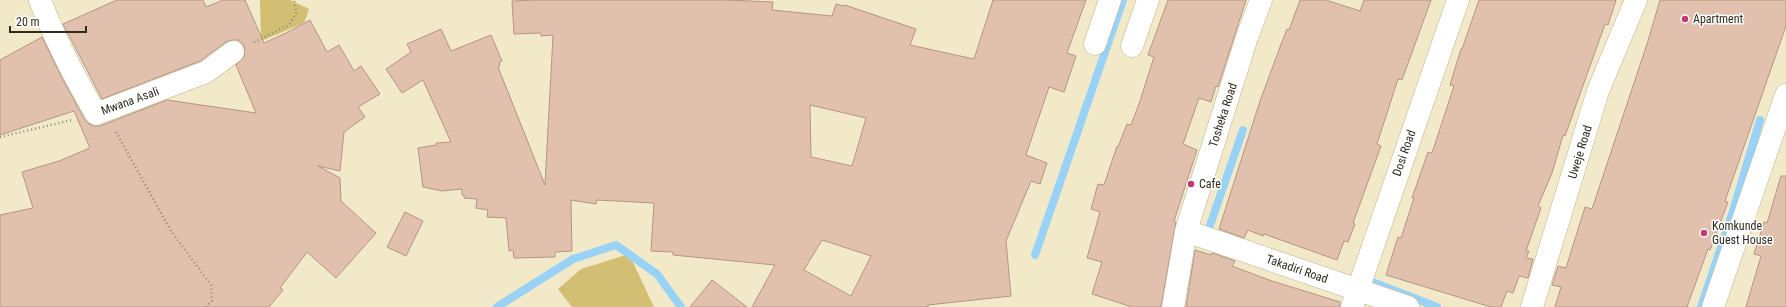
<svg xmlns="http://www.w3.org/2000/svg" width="1786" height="307" viewBox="0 0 1786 307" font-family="'Roboto Condensed',sans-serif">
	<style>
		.green { fill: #d2bf74 }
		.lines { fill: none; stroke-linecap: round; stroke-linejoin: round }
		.stream { stroke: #98d2f7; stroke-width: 8 }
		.building { fill: #e2c0ae; stroke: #b49583; fill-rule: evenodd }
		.street-casing { stroke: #bcb393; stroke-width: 23 }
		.path { stroke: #928d75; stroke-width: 2.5; stroke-dasharray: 1 3; stroke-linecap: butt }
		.street { stroke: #fff; stroke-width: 22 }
		.poi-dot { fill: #c43971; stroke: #fff; stroke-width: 1.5 }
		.labels { text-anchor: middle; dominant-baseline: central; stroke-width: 3; stroke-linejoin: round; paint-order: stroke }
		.poi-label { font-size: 12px; fill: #2e2b1e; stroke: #fff; text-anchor: start }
		.street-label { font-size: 12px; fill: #2e2b1e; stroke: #fff }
	</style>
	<rect width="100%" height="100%" fill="#f1e9c7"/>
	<path class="green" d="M 260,0 L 290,0 L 309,9 L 304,23 L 261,41 Z
		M 629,254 L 654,307 L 572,307 L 558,289 L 581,269 Z"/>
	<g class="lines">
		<path class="stream" d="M 1214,233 L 1208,231 L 1243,130
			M 1035,255 L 1123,0
			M 1362,278 L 1437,307
			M 497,307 L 573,259 L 616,245 L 657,274 L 681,307
			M 1701,307 L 1734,208 L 1760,120"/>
	</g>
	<path class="building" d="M 117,0 L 203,0 L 206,7 L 223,0 L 245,0 L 264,43 L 286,33 L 310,20 L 327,52 L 339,45 L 354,71 L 361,66 L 380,94 L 358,107 L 365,117 L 344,132 L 340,171 L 318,166 L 340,178 L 341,201 L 376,233 L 336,278 L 307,252 L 280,288 L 283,290 L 269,307 L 0,307 L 0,215 L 33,208 L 22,172 L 59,161 L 90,148 L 74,111 L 0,135 L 0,60 L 42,37 L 62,78 L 85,120 L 89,124 L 94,126 L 100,126 L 167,100 L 256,113 L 236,65 L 244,57 L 245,50 L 243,44 L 238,40 L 232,40 L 226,42 L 200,61 L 102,99 L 63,24 Z
		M 535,0 L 727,0 L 773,2 L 772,10 L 832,16 L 836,4 L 844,6 L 845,5 L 916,29 L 910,45 L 974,59 L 993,0 L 1086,0 L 1067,53 L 1076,56 L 1064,92 L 1049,87 L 1026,155 L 1047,163 L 1040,184 L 1031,181 L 1006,241 L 1011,296 L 928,305 L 928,307 L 752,307 L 775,265 L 673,255 L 673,252 L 651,251 L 654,203 L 597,200 L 596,204 L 571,200 L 572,251 L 555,252 L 555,257 L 514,258 L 513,250 L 509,251 L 506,218 L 487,217 L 488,210 L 476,208 L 477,199 L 464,198 L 464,195 L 462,195 L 462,189 L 442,191 L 423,187 L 418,148 L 436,145 L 436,143 L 451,142 L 423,80 L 402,93 L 386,69 L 411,52 L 407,44 L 441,29 L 451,51 L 491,35 L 502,61 L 499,62 L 500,66 L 498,67 L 545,185 L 553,35 L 541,36 L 541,33 L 514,34 L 512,1 ZM 810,105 L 866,118 L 852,166 L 811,157 ZM 822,240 L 871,256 L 851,296 L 804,270 Z
		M 1168,0 L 1246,0 L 1218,87 L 1216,86 L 1211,102 L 1199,98 L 1183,144 L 1197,150 L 1174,221 L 1176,222 L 1161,307 L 1132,307 L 1092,294 L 1102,262 L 1087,258 L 1100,212 L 1091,209 L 1098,184 L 1104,185 L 1117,146 L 1118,147 L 1127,124 L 1131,125 L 1140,101 L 1154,57 L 1148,55 Z
		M 1300,0 L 1326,0 L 1360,11 L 1364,0 L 1431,0 L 1402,80 L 1398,79 L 1377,144 L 1381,146 L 1353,223 L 1355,224 L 1348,242 L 1344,241 L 1337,260 L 1264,234 L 1263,236 L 1248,230 L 1244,238 L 1219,229 L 1260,101 L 1280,47 L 1287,29 L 1289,30 Z
		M 1479,0 L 1616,0 L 1608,25 L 1605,24 L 1565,136 L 1563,135 L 1552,173 L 1538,206 L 1541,208 L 1526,251 L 1529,251 L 1526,258 L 1533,259 L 1528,278 L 1519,276 L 1513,293 L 1507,291 L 1501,307 L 1491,307 L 1386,275 L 1398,237 L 1401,238 L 1414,198 L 1412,198 L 1428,152 L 1432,153 L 1454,86 L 1450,85 L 1461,49 L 1462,49 Z
		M 1660,0 L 1786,0 L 1786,26 L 1725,201 L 1728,202 L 1710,250 L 1708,249 L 1687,307 L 1555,307 L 1561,287 L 1552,285 L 1558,266 L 1566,268 L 1585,207 L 1592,209 L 1648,41 Z
		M 1781,176 L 1786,176 L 1786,307 L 1746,307 L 1761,256 L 1754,254 L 1764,222 L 1767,223 Z
		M 405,212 L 423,221 L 406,256 L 387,247 Z
		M 1195,250 L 1211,255 L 1212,253 L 1235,261 L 1232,266 L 1272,281 L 1340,302 L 1340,307 L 1186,307 Z
		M 712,280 L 747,307 L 690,307 Z"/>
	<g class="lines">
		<defs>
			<path id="street" d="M 40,0 C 55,40 75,78 96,114 L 206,72 L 233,52
				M 1095,44 L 1110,0
				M 1132,46 L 1148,0
				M 1186,231 L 1408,307
				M 1173,307 L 1186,231 L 1247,37 L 1261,0
				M 1352,307 L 1458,0
				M 1532,307 L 1598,91 L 1636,0
				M 1713,307 L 1786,95"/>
		</defs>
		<use href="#street" class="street-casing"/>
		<path class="path" d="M 254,42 L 289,25 L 296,13 L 294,0
			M 116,132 L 171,231 L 211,285 L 212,301 L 206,307
			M 0,137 L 72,120"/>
		<use href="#street" class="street"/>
	</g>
	<g class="poi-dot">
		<circle cx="1685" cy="19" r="4"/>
		<circle cx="1191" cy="184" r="4"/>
		<circle cx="1704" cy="233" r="4"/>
	</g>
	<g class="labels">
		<g class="poi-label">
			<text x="1693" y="19">Apartment</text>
			<text x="1199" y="184">Cafe</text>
			<text x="1712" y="226">Komkunde<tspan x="1712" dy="14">Guest House</tspan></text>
		</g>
		<g class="street-label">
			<text transform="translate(130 101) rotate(-20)">Mwana Asali</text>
			<text transform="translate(1223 115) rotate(-72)">Tosheka Road</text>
			<text transform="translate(1580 152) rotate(-73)">Uweje Road</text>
			<text transform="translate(1404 153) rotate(-71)">Dosi Road</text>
			<text transform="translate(1297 269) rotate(19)">Takadiri Road</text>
		</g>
	</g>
	<path d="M10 26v6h76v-6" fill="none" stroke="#2e2b1e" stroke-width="2"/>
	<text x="16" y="26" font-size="12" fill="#2e2b1e" stroke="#ffffff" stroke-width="3" paint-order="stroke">20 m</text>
</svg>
